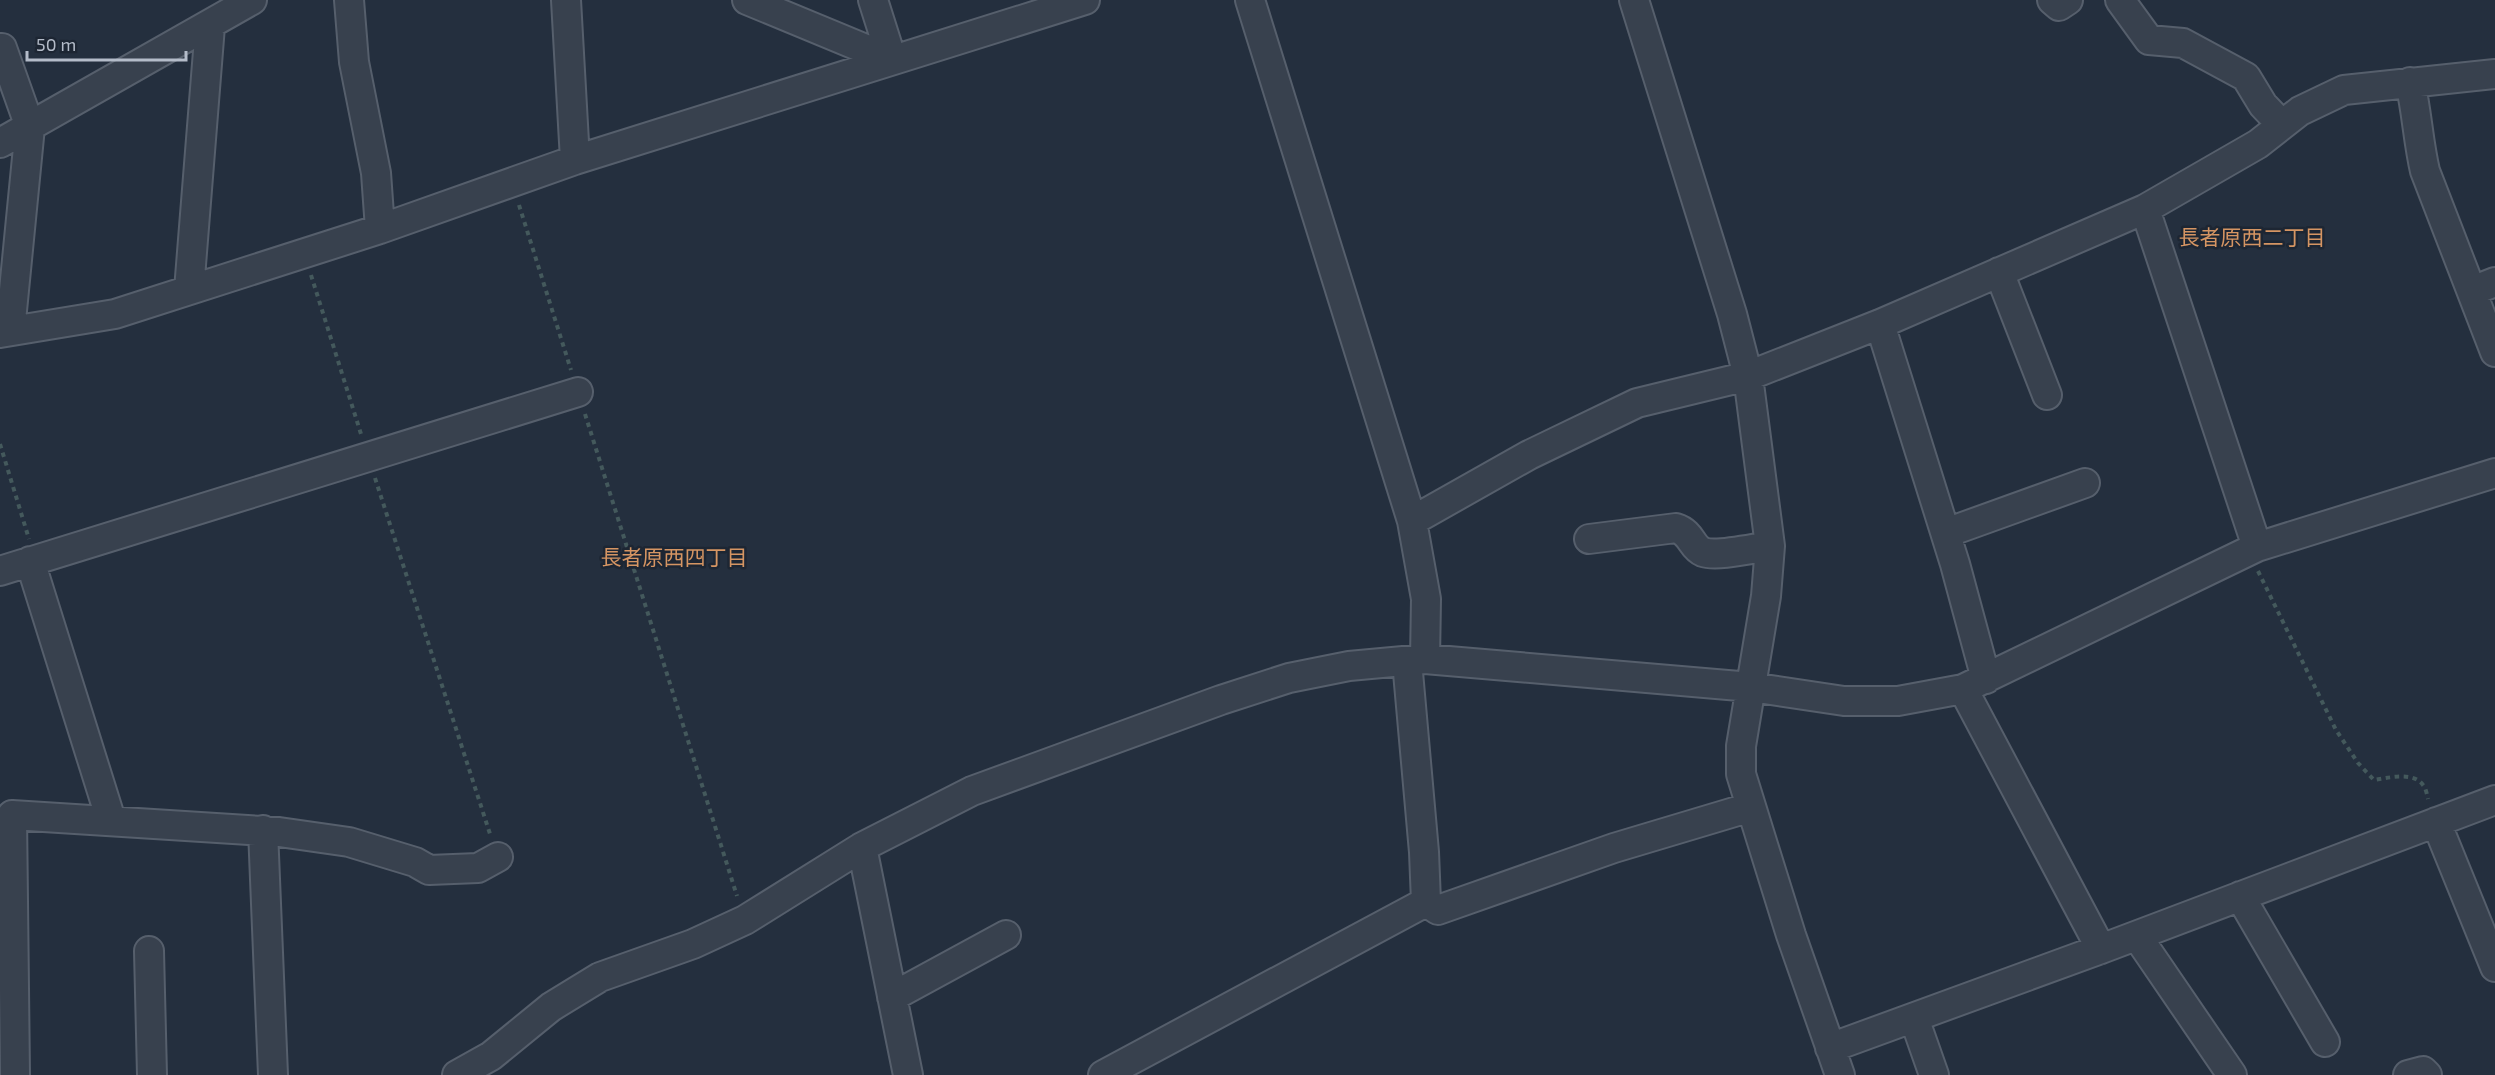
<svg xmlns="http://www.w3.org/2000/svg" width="2495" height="1075" viewBox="0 0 2495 1075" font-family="'Exo 2','Noto Sans JP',sans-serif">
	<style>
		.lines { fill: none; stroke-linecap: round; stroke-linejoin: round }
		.minor-casing { stroke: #565f6c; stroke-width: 32 }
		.path { stroke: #44595c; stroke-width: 4; stroke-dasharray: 4.5 4.5; stroke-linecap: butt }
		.minor { stroke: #38414e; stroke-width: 28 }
		.labels { text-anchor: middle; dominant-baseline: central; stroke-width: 5; stroke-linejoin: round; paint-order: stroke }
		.neighbourhood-label { font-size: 21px; fill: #d59563; stroke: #1d2633 }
	</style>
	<rect width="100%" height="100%" fill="#242f3e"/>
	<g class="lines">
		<defs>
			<path id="minor" d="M 349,0 L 354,62 L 376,173 L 380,229
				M 566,0 L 575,160
				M 747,0 L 892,60
				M 873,0 L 892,60
				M 1250,0 L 1412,521 L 1426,599 L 1425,659
				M 1634,0 L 1732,314 L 1748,376 L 1770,546 L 1766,596 L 1741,746 L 1741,774 L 1791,935 L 1840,1075
				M 2052,0 L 2059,6 L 2068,0
				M 2120,0 L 2149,40 L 2183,43 L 2246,77 L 2263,105 L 2282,125
				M 2,48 L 30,127 L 10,331
				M 2410,82 C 2417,112 2418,141 2425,171 L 2495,352
				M 0,143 L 252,0
				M 2145,209 L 2257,547
				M 1999,272 L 2047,395
				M 189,290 L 210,26
				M 2472,291 L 2495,282
				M 1880,324 L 1955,564 L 1986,679
				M 0,333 L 115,314 L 380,229 L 575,160 L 1085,0
				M 1412,521 L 1529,455 L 1637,403 L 1748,376 L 1880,324 L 2145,209 L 2258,144 L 2300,111 L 2344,90 L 2495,74
				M 1946,533 L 2085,483
				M 1589,539 L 1676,528 C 1692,533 1691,547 1703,552 C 1717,557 1754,548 1770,546
				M 30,561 L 111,820
				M 0,571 L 578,392
				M 1407,661 L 1424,852 L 1426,902
				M 1963,689 L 2101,949
				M 2436,822 L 2495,967
				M 263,830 L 273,1075
				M 862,847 L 908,1075
				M 2240,896 L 2325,1042
				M 1426,902 L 1438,910 L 1614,848 L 1751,807
				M 2137,936 L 2232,1075
				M 149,951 L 152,1075
				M 892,997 L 1006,935
				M 1914,1018 L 1934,1075
				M 1830,1048 L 2101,949 L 2495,800
				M 15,1075 L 12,815 L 279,832 L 349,842 L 415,862 L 429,870 L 478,868 L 498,857
				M 457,1075 L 491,1056 L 551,1007 L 600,977 L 693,944 L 745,920 L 862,847 L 972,791 L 1221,700 L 1289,678 L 1349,666 L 1425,659 L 1751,687 L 1844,701 L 1898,701 L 1963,689 L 2257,547 L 2495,473
				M 1103,1075 L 1426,902
				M 2408,1075 L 2423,1071 L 2427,1075"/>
		</defs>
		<use href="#minor" class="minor-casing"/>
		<path class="path" d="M 519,205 L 571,370
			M 311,275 L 361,434
			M 585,414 L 737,896
			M 0,444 L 29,539
			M 375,478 L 491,837
			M 2258,571 L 2336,730 L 2358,763 L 2374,780 C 2388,778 2413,771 2423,785 C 2426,788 2427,795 2428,799"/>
		<use href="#minor" class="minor"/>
	</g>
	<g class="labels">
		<g class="neighbourhood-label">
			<text x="2252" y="236">長者原西二丁目</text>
			<text x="674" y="556">長者原西四丁目</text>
		</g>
	</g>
	<path d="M27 51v9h159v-9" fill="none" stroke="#b4bcc9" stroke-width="3"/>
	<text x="36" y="51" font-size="18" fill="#b4bcc9" stroke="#1d2633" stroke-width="4.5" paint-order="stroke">50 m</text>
</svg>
